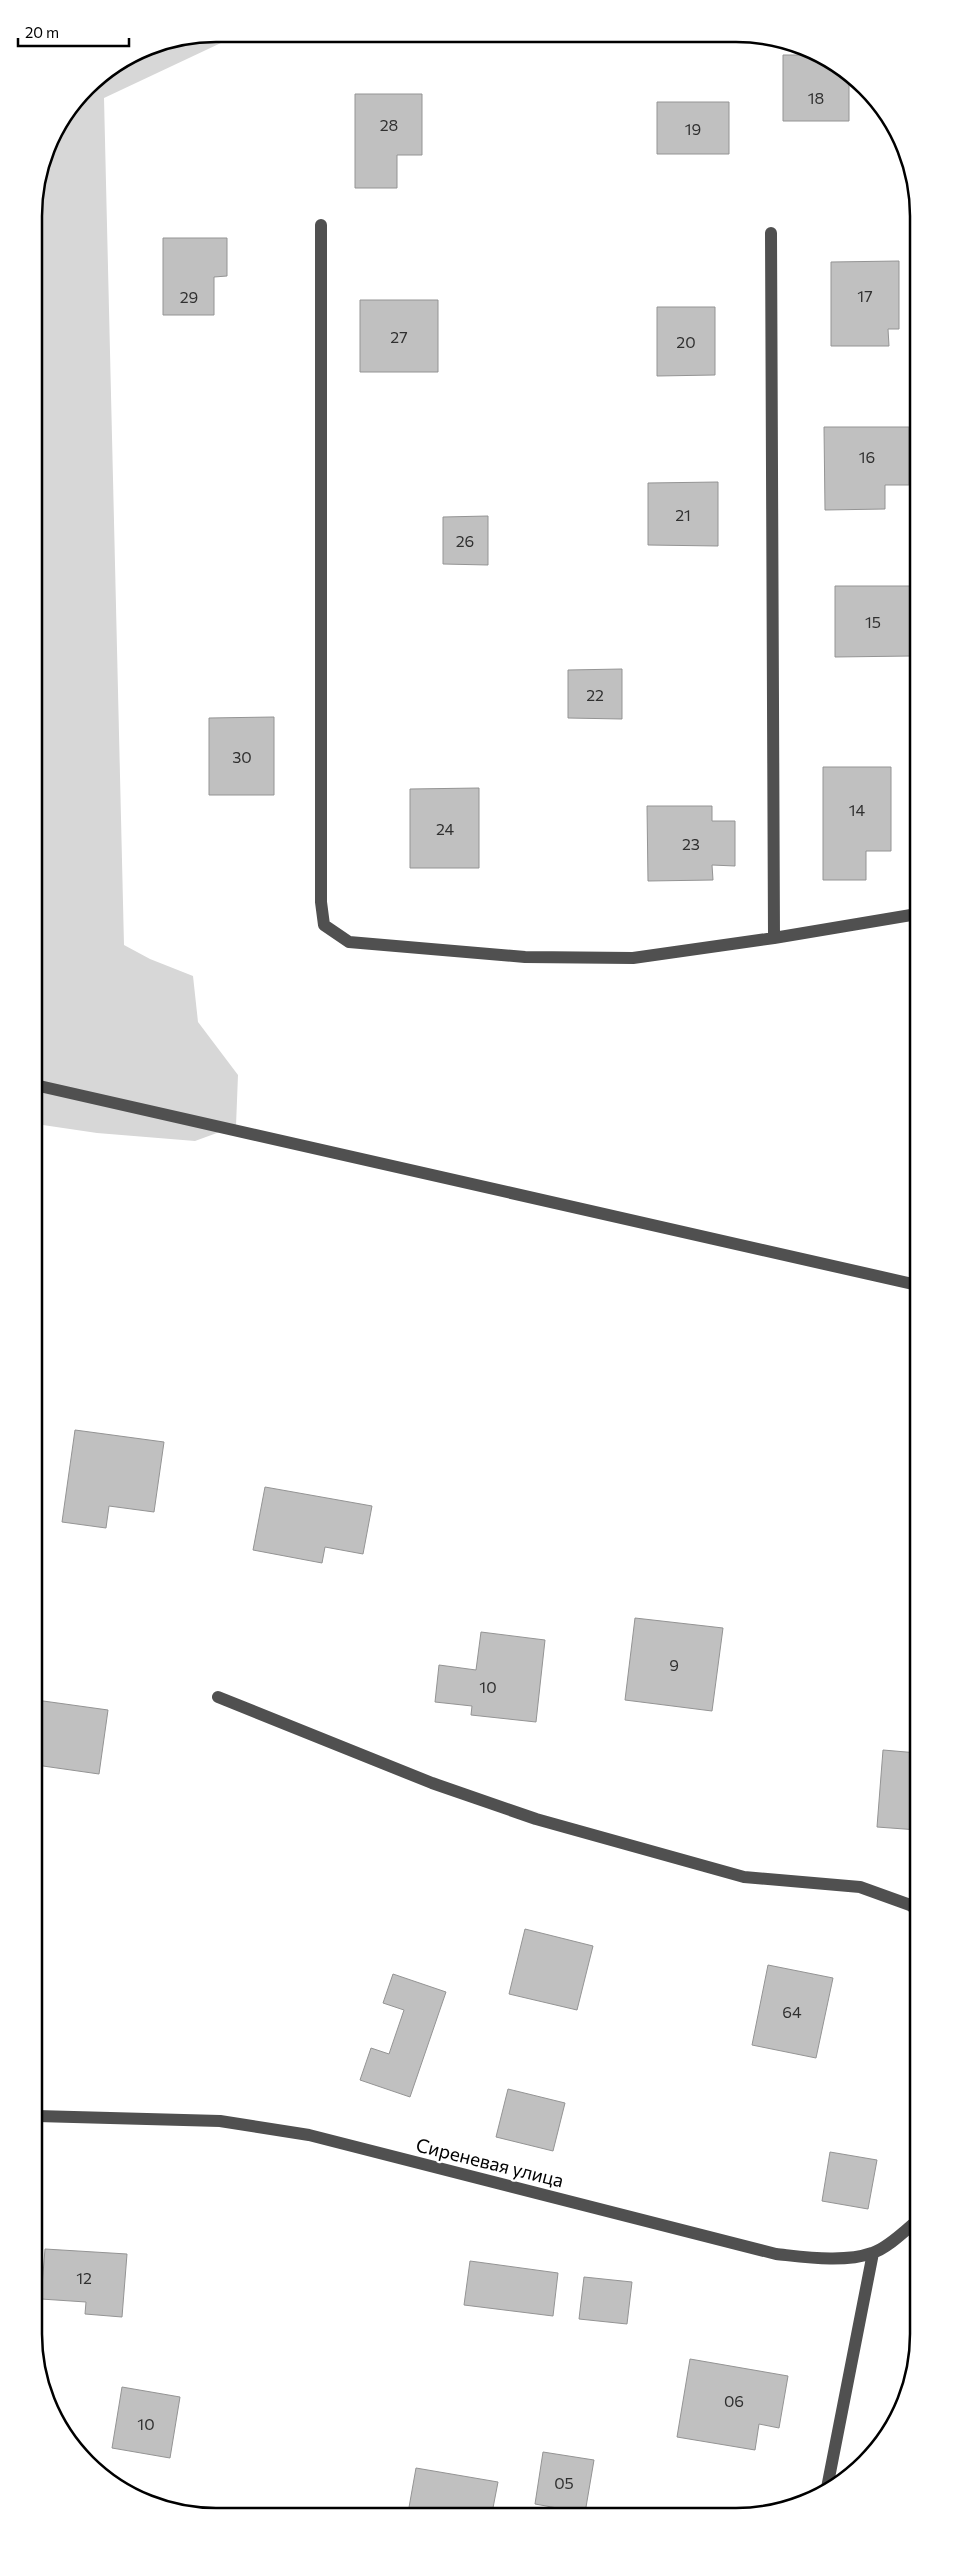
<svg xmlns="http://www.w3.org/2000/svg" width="953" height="2550" viewBox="0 0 953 2550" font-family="Commissioner,sans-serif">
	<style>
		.green { fill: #d7d7d7 }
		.building { fill: #c0c0c0; stroke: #949494 }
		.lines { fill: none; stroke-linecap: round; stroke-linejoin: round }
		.minor { stroke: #505050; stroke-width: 12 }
		.labels { text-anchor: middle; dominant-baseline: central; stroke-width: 4.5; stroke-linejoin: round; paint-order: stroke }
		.number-label { font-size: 16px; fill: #303030 }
		.street-label { font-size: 19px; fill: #000; stroke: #fff }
		.rim { fill: none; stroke: #000; stroke-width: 2.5 }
	</style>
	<rect width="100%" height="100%" fill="#fff"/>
	<path class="green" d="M 216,34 L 240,34 L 104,98 L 124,945 L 150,959 L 193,976 L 198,1022 L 238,1075 L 236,1126 L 195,1141 L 97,1133 L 36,1124 L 34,204 L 53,135 L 96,79 L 147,48 Z"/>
	<path class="building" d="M 783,55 L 820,55 L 828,58 L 849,74 L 849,121 L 783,121 Z
		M 355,94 L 422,94 L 422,155 L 397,155 L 397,188 L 355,188 Z
		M 657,102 L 729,102 L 729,154 L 657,154 Z
		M 163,238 L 227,238 L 227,276 L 214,277 L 214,315 L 163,315 Z
		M 899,261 L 899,329 L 888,329 L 889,346 L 831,346 L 831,262 Z
		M 360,300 L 438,300 L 438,372 L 360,372 Z
		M 657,307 L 715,307 L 715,375 L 657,376 Z
		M 824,427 L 909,427 L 909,485 L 885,485 L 885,509 L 825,510 Z
		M 718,482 L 718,546 L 648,545 L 648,483 Z
		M 488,516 L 488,565 L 443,564 L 443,517 Z
		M 835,586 L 912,586 L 912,656 L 835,657 Z
		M 622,669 L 622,719 L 568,718 L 568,670 Z
		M 274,717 L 274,795 L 209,795 L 209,718 Z
		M 823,767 L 891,767 L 891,851 L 866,851 L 866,880 L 823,880 Z
		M 479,788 L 479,868 L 410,868 L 410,789 Z
		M 647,806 L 712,806 L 712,821 L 735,821 L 735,866 L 712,865 L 713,880 L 648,881 Z
		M 75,1430 L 164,1442 L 154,1512 L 109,1506 L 106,1528 L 62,1522 Z
		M 265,1487 L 372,1506 L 363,1554 L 325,1547 L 322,1563 L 253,1550 Z
		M 635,1618 L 723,1628 L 712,1711 L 625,1700 Z
		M 481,1632 L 545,1640 L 536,1722 L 471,1715 L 472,1706 L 435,1702 L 439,1665 L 476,1670 Z
		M 36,1700 L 108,1710 L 99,1774 L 36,1765 Z
		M 883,1750 L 918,1753 L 918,1830 L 877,1827 Z
		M 525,1929 L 593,1946 L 577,2010 L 509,1994 Z
		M 768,1965 L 833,1978 L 816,2058 L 752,2045 Z
		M 393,1974 L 446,1992 L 410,2097 L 360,2080 L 371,2048 L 389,2054 L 404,2010 L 383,2003 Z
		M 508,2089 L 565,2103 L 553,2151 L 496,2137 Z
		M 830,2152 L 877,2160 L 868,2209 L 822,2201 Z
		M 45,2249 L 127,2254 L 122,2317 L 85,2314 L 86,2302 L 41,2299 Z
		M 470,2261 L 558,2273 L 553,2316 L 464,2305 Z
		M 584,2277 L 632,2282 L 627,2324 L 579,2319 Z
		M 690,2359 L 788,2376 L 779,2428 L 759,2424 L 755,2450 L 677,2437 Z
		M 122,2387 L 180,2397 L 170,2458 L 112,2448 Z
		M 543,2452 L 594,2460 L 585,2513 L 535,2504 Z
		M 416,2468 L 498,2482 L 492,2513 L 408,2513 Z"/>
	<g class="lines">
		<path class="minor" d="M 321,225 L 321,902 L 324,925 L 349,942 L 525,957 L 633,958 L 774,938 L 917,914
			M 771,233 L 774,938
			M 35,1085 L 917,1285
			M 218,1697 L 432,1783 L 536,1819 L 744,1877 L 860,1887 L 910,1905 L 918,1911
			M 37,2116 L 220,2121 L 309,2135 L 776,2254 C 805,2257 844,2263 872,2253 C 887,2249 907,2229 919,2219
			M 826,2493 L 873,2253"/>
	</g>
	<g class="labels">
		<g class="number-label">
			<text x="816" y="97">18</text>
			<text x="389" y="124">28</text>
			<text x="693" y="128">19</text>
			<text x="865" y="295">17</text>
			<text x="189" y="296">29</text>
			<text x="399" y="336">27</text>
			<text x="686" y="341">20</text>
			<text x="867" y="456">16</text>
			<text x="683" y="514">21</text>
			<text x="465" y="540">26</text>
			<text x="873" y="621">15</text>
			<text x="595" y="694">22</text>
			<text x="242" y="756">30</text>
			<text x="857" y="809">14</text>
			<text x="445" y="828">24</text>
			<text x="691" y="843">23</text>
			<text x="674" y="1664">9</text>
			<text x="488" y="1686">10</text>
			<text x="792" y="2011">64</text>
			<text x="84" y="2277">12</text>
			<text x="734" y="2400">06</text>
			<text x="146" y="2423">10</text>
			<text x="564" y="2482">05</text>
		</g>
		<g class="street-label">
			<text transform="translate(490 2162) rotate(14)">Сиреневая улица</text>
		</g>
	</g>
	<path d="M0 0H953V2550H0ZM216 42H736A174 174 0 0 1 910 216V2334A174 174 0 0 1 736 2508H216A174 174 0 0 1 42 2334V216A174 174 0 0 1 216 42Z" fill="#fff" fill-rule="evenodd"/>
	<path class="rim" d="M216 42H736A174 174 0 0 1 910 216V2334A174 174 0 0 1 736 2508H216A174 174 0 0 1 42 2334V216A174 174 0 0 1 216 42Z"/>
	<path d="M18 38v8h111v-8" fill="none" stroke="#000000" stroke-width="2.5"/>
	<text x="25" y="38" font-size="15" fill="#000000" stroke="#ffffff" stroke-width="4" paint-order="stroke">20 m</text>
</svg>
